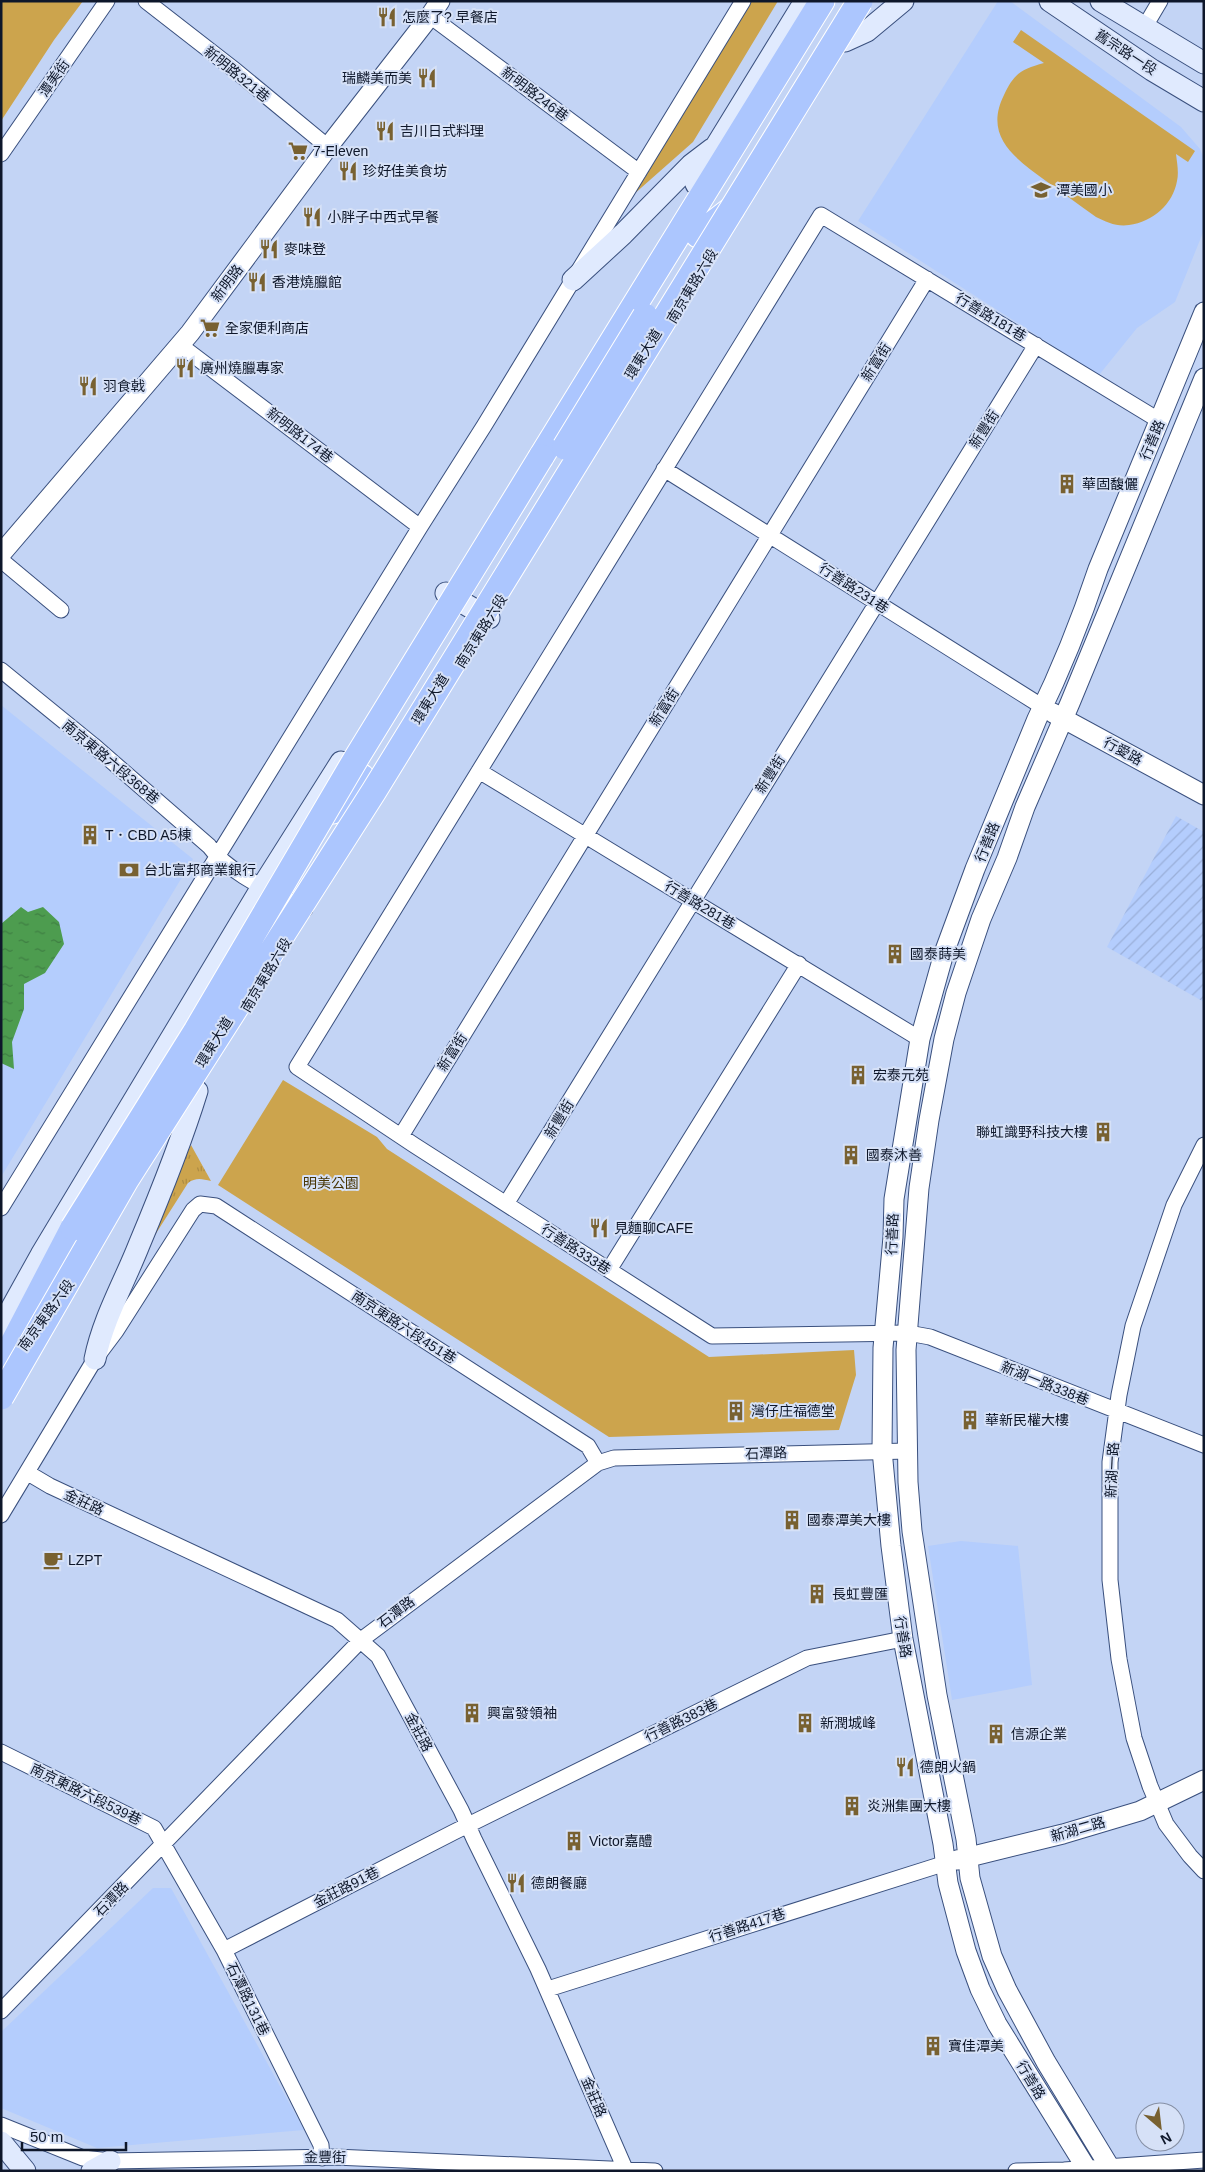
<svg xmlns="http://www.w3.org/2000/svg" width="1205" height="2172" viewBox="0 0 1205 2172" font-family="Helvetica,'Noto Sans TC',sans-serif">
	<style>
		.built { fill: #b4cdfd }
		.industrial { fill: url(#industrial-furrows) }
		.grass { fill: url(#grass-tufts) }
		.park { fill: #cca44d }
		.water { fill: url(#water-ripples) }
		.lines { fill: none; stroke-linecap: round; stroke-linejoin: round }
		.minor-casing { stroke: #3a507e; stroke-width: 17 }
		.tertiary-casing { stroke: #3a507e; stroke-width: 21 }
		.secondary-casing { stroke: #3a507e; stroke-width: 23 }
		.trunk-casing { stroke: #fff; stroke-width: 27 }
		.minor { stroke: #fff; stroke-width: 15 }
		.tertiary { stroke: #fff; stroke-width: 19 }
		.secondary { stroke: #e0eafe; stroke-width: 21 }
		.trunk { stroke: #acc6fe; stroke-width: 25 }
		.trunk-bridge-casing { stroke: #fff; stroke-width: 27; stroke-linecap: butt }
		.trunk-bridge { stroke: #acc6fe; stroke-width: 25 }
		.labels { text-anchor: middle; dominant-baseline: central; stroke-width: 4; stroke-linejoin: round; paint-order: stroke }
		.poi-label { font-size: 14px; fill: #0e172a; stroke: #d6e1f7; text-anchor: start }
		.street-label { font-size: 14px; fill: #0e172a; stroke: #d6e1f7 }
		.park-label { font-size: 14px; fill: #483504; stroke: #d6e1f7 }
	</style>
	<defs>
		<pattern id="industrial-furrows" width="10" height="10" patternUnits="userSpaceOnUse" patternTransform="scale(1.25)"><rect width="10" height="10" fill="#b4cdfd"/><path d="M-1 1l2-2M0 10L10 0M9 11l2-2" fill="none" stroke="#9aafd9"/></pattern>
		<pattern id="grass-tufts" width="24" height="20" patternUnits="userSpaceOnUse" patternTransform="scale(1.25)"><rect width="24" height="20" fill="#cca44d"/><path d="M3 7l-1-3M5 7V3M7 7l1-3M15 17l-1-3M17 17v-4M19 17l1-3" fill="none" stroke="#ae8c43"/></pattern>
		<pattern id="water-ripples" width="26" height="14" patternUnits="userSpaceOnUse" patternTransform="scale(1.25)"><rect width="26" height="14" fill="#4d9c4f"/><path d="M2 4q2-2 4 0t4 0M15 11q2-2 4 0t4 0" fill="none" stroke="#3e7e42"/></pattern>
	</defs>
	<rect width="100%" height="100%" fill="#c3d4f5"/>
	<path class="built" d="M 998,1 L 1010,1 L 1181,127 L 1200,149 L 1204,159 L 1204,230 L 1175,302 L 1137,328 L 1099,375 L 858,221 Z
		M 1,705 L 193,859 L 1,1177 Z
		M 961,1541 L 1018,1546 L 1032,1685 L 952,1700 L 928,1546 Z
		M 153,1888 L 171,1888 L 304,2130 L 97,2148 L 1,2108 L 1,2032 Z"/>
	<path class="industrial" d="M 1176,816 L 1204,832 L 1204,1002 L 1107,947 Z"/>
	<path class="grass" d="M 191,1145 L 211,1181 C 202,1179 196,1177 188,1183 L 148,1246 L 161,1209 Z"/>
	<path class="park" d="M 1,1 L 83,1 L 54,40 L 1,121 Z
		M 751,1 L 778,1 L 693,142 L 633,195 Z
		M 1021,30 L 1195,151 L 1188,162 L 1176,154 C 1177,163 1179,172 1177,181 C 1173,204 1153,222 1129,225 C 1117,227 1106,222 1096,217 C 1079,205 1063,193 1046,181 C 1016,159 983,137 1004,95 C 1014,73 1022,69 1044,63 L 1013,42 Z
		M 283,1080 L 377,1137 L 387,1149 L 709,1357 L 854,1350 L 856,1375 L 839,1430 L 609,1437 L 218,1185 Z"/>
	<path class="water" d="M 21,907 L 28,912 L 43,907 L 59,922 L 64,944 L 45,973 L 24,984 L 24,1009 L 12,1042 L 14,1069 L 1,1063 L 1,924 Z"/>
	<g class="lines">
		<defs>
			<path id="minor" d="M 146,1 L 236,71 L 328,147
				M 430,16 L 639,172
				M 1144,28 L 1160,1
				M 1,154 L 107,1
				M 180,345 L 420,527
				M 1160,421 L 821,215 L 297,1067 L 414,1145 L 712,1336 L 908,1333 L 930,1337 L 1204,1445
				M 664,469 L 1043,707
				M 1,560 L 61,610
				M 1,670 L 93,745 L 209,846 C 229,874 275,893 305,909
				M 479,771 L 920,1039
				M 401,1136 L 927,279
				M 1204,1145 L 1174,1205 L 1133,1326 L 1119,1395 L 1110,1462 L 1110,1580 L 1119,1659 L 1134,1738 L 1150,1786 L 1166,1824 L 1190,1856 L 1204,1871
				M 506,1204 L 1036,345
				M 1,1208 L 420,527 L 484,426 L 743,1
				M 609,1270 L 799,964
				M 28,1473 L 50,1486 L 337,1620 L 378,1656 L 461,1810 L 474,1839 L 538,1969 L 626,2171
				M 1,1515 L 95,1359 L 116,1331 L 193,1210 L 200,1204 L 216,1206 L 588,1446 L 598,1463
				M 1,1752 L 154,1828 L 224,1950 L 321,2145 L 322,2158
				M 224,1950 L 454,1832 L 807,1658 L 903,1639
				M 548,1989 L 946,1863
				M 1,2011 L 361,1640 L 598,1463 L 614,1458 L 908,1451
				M 1,2125 L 83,2158 L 110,2161 L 335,2157 L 655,2171
				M 1016,2171 L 1064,2170 L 1204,2160"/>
			<path id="tertiary" d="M 1,554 L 190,333 L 328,147 L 430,16 L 440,1
				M 1053,713 L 1204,795
				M 957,1860 L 1063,1834 L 1140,1811 L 1204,1780
				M 1088,2171 L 997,2024 L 980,1989 L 966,1951 L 948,1883 L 943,1844 L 903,1639 L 891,1546 L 882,1450 L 883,1348 L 893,1237 L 894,1199 L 920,1039 L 944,953 L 975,869 L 1037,719 C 1061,670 1081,620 1098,569 L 1204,312
				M 1109,2171 L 1109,2166 L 1046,2062 L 1007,1990 L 992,1956 L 970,1878 L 966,1839 L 937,1695 L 912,1531 L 908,1482 L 906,1350 L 919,1188 L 929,1120 L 944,1039 L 956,993 L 981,919 L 1007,858 L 1025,807 L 1070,703 L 1204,378"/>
			<path id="secondary" d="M 1050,1 L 1152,70 L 1204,101
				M 1101,1 L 1204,63
				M 845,41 L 867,31 L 903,1
				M 696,184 L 716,146 L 805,1
				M 573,280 L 623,234 L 691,165 L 712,149
				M 446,593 L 489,618
				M 1,1327 L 41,1255 L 262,887 L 341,762
				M 95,1359 C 103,1319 124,1283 139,1245 C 160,1195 181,1143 197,1091
				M 1,2142 L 25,2171
				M 92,2171 L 110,2161"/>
			<path id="trunk" d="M 698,235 L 732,209
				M 541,457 L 822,1
				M 333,811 L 362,777
				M 1,1366 L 73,1228"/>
		</defs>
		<use href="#minor" class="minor-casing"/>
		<use href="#tertiary" class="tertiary-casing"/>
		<use href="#secondary" class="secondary-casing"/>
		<use href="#trunk" class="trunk-casing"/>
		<use href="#minor" class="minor"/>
		<use href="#tertiary" class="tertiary"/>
		<use href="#secondary" class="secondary"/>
		<use href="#trunk" class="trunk"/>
		<defs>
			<path id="trunk-bridge" d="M 565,447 L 645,316
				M 73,1228 L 196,1031 L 357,757 L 541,457
				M 1,1397 L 126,1180 L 374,791 L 860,1"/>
		</defs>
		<use href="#trunk-bridge" class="trunk-bridge-casing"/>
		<use href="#trunk-bridge" class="trunk-bridge"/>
	</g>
	<defs>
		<symbol id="restaurant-bare" viewBox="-9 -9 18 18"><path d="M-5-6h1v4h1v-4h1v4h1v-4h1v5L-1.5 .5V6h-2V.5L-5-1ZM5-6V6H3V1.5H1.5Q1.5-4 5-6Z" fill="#786131" stroke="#d6e1f7" stroke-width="2.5" paint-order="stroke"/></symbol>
		<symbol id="supermarket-bare" viewBox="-9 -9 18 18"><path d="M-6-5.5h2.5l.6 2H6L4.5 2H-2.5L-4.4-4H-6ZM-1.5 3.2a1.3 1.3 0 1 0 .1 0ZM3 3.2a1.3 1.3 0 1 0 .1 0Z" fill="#786131" stroke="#d6e1f7" stroke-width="2.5" paint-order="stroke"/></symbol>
		<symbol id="school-bare" viewBox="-9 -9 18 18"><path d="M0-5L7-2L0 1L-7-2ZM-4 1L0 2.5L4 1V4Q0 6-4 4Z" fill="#786131" stroke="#d6e1f7" stroke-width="2.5" paint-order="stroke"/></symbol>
		<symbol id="building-bare" viewBox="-9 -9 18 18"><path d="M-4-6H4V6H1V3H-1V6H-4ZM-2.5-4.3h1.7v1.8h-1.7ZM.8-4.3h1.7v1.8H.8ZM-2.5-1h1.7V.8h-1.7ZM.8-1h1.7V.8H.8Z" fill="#786131" stroke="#d6e1f7" stroke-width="2.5" paint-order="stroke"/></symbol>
		<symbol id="bank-bare" viewBox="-9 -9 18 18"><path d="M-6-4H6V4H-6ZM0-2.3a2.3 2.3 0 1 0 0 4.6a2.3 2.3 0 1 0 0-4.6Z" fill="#786131" stroke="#d6e1f7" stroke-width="2.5" paint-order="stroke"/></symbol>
		<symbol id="cafe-bare" viewBox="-9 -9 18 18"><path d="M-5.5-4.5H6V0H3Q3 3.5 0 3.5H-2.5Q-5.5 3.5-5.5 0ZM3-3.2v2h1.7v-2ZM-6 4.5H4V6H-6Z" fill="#786131" stroke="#d6e1f7" stroke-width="2.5" paint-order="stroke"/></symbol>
	</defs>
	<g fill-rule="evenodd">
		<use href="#restaurant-bare" x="373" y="3" width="28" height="28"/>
		<use href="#restaurant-bare" x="413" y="64" width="28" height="28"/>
		<use href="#restaurant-bare" x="371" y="117" width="28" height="28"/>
		<use href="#supermarket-bare" x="284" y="137" width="28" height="28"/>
		<use href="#restaurant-bare" x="334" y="157" width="28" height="28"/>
		<use href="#school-bare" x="1027" y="176" width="28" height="28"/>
		<use href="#restaurant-bare" x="298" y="203" width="28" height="28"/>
		<use href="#restaurant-bare" x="255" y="235" width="28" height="28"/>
		<use href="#restaurant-bare" x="243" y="268" width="28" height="28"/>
		<use href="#supermarket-bare" x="196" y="314" width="28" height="28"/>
		<use href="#restaurant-bare" x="171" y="354" width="28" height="28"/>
		<use href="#restaurant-bare" x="74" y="372" width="28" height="28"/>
		<use href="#building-bare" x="1053" y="470" width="28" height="28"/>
		<use href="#building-bare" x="76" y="821" width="28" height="28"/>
		<use href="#bank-bare" x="115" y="856" width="28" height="28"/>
		<use href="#building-bare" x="881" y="940" width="28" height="28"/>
		<use href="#building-bare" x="844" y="1061" width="28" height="28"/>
		<use href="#building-bare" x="1089" y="1118" width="28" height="28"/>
		<use href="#building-bare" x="837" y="1141" width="28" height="28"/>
		<use href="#restaurant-bare" x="585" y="1214" width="28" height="28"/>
		<use href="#building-bare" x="722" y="1397" width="28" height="28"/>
		<use href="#building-bare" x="956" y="1406" width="28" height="28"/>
		<use href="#building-bare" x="778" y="1506" width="28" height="28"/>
		<use href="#cafe-bare" x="39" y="1546" width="28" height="28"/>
		<use href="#building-bare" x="803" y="1580" width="28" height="28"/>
		<use href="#building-bare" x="458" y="1699" width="28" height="28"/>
		<use href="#building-bare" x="791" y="1709" width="28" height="28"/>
		<use href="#building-bare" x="982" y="1720" width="28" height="28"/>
		<use href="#restaurant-bare" x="891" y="1753" width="28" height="28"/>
		<use href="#building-bare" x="838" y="1792" width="28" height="28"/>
		<use href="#building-bare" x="560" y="1827" width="28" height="28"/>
		<use href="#restaurant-bare" x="502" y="1869" width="28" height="28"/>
		<use href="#building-bare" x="919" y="2032" width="28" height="28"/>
	</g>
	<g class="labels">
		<g class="poi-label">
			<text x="402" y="17">怎麼了? 早餐店</text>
			<text x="412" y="78" text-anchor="end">瑞麟美而美</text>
			<text x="400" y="131">吉川日式料理</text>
			<text x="313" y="151">7-Eleven</text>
			<text x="363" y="171">珍好佳美食坊</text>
			<text x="1056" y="190">潭美國小</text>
			<text x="327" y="217">小胖子中西式早餐</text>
			<text x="284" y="249">麥味登</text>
			<text x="272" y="282">香港燒臘館</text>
			<text x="225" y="328">全家便利商店</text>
			<text x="200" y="368">廣州燒臘專家</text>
			<text x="103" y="386">羽食戟</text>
			<text x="1082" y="484">華固馥儷</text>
			<text x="105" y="835">T．CBD A5棟</text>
			<text x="144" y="870">台北富邦商業銀行</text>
			<text x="910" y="954">國泰蒔美</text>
			<text x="873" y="1075">宏泰元苑</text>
			<text x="1088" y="1132" text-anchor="end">聯虹識野科技大樓</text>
			<text x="866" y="1155">國泰沐善</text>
			<text x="614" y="1228">見麵聊CAFE</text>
			<text x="751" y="1411">灣仔庄福德堂</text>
			<text x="985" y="1420">華新民權大樓</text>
			<text x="807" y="1520">國泰潭美大樓</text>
			<text x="68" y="1560">LZPT</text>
			<text x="832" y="1594">長虹豐匯</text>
			<text x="487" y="1713">興富發領袖</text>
			<text x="820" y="1723">新潤城峰</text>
			<text x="1011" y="1734">信源企業</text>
			<text x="920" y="1767">德朗火鍋</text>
			<text x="867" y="1806">炎洲集團大樓</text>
			<text x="589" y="1841">Victor嘉醴</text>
			<text x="531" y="1883">德朗餐廳</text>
			<text x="948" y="2046">寶佳潭美</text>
		</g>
		<g class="street-label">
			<text transform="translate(1126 52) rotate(33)">舊宗路一段</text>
			<text transform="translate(237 74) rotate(39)">新明路321巷</text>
			<text transform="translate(54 78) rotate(-55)">潭美街</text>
			<text transform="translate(535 94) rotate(37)">新明路246巷</text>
			<text transform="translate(227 283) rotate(-53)">新明路</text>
			<text transform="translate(692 286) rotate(-59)">南京東路六段</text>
			<text transform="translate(991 317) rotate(31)">行善路181巷</text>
			<text transform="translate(643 354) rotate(-58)">環東大道</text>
			<text transform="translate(876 362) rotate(-58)">新富街</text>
			<text transform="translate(984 429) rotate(-58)">新豐街</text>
			<text transform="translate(300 435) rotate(38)">新明路174巷</text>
			<text transform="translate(1152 440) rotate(-67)">行善路</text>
			<text transform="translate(854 588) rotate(33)">行善路231巷</text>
			<text transform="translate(481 631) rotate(-58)">南京東路六段</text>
			<text transform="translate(430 699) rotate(-58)">環東大道</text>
			<text transform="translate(664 707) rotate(-58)">新富街</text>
			<text transform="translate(1123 751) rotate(29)">行愛路</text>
			<text transform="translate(111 762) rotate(40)">南京東路六段368巷</text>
			<text transform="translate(770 774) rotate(-58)">新豐街</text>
			<text transform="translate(987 842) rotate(-68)">行善路</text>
			<text transform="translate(700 905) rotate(31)">行善路281巷</text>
			<text transform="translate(266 975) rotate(-59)">南京東路六段</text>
			<text transform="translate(214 1042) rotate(-58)">環東大道</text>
			<text transform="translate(452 1052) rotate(-58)">新富街</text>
			<text transform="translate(559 1119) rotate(-59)">新豐街</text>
			<text transform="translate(892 1234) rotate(-87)">行善路</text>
			<text transform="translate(576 1249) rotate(33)">行善路333巷</text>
			<text transform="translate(46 1315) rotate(-54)">南京東路六段</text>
			<text transform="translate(404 1327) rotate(33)">南京東路六段451巷</text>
			<text transform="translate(1045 1383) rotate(22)">新湖一路338巷</text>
			<text transform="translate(766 1453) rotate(-2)">石潭路</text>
			<text transform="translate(1112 1470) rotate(-87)">新湖一路</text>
			<text transform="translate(84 1502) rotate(25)">金莊路</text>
			<text transform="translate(396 1612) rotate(-37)">石潭路</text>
			<text transform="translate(903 1637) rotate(81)">行善路</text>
			<text transform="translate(681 1720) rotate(-26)">行善路383巷</text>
			<text transform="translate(419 1732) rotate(62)">金莊路</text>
			<text transform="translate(86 1794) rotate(26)">南京東路六段539巷</text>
			<text transform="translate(1078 1829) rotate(-16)">新湖二路</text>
			<text transform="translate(346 1887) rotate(-27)">金莊路91巷</text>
			<text transform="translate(111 1899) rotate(-46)">石潭路</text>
			<text transform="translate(747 1925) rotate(-18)">行善路417巷</text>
			<text transform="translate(248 1999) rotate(64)">石潭路131巷</text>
			<text transform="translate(1031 2080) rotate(59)">行善路</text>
			<text transform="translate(594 2097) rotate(67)">金莊路</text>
			<text transform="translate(325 2157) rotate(1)">金豐街</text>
		</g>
		<g class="park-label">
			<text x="331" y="1183">明美公園</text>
		</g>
	</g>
	<rect width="1205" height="2172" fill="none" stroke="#0e172a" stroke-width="5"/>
	<g transform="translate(1160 2127) rotate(152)"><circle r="24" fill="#d6e1f7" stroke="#8690a5"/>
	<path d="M0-4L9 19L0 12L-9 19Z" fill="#786131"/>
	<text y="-8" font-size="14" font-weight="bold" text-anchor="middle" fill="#0e172a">N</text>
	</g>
	<path d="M22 2142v8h104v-8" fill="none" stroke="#0e172a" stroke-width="2.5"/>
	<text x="30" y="2142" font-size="15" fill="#0e172a" stroke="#d6e1f7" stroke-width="4" paint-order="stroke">50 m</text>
</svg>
